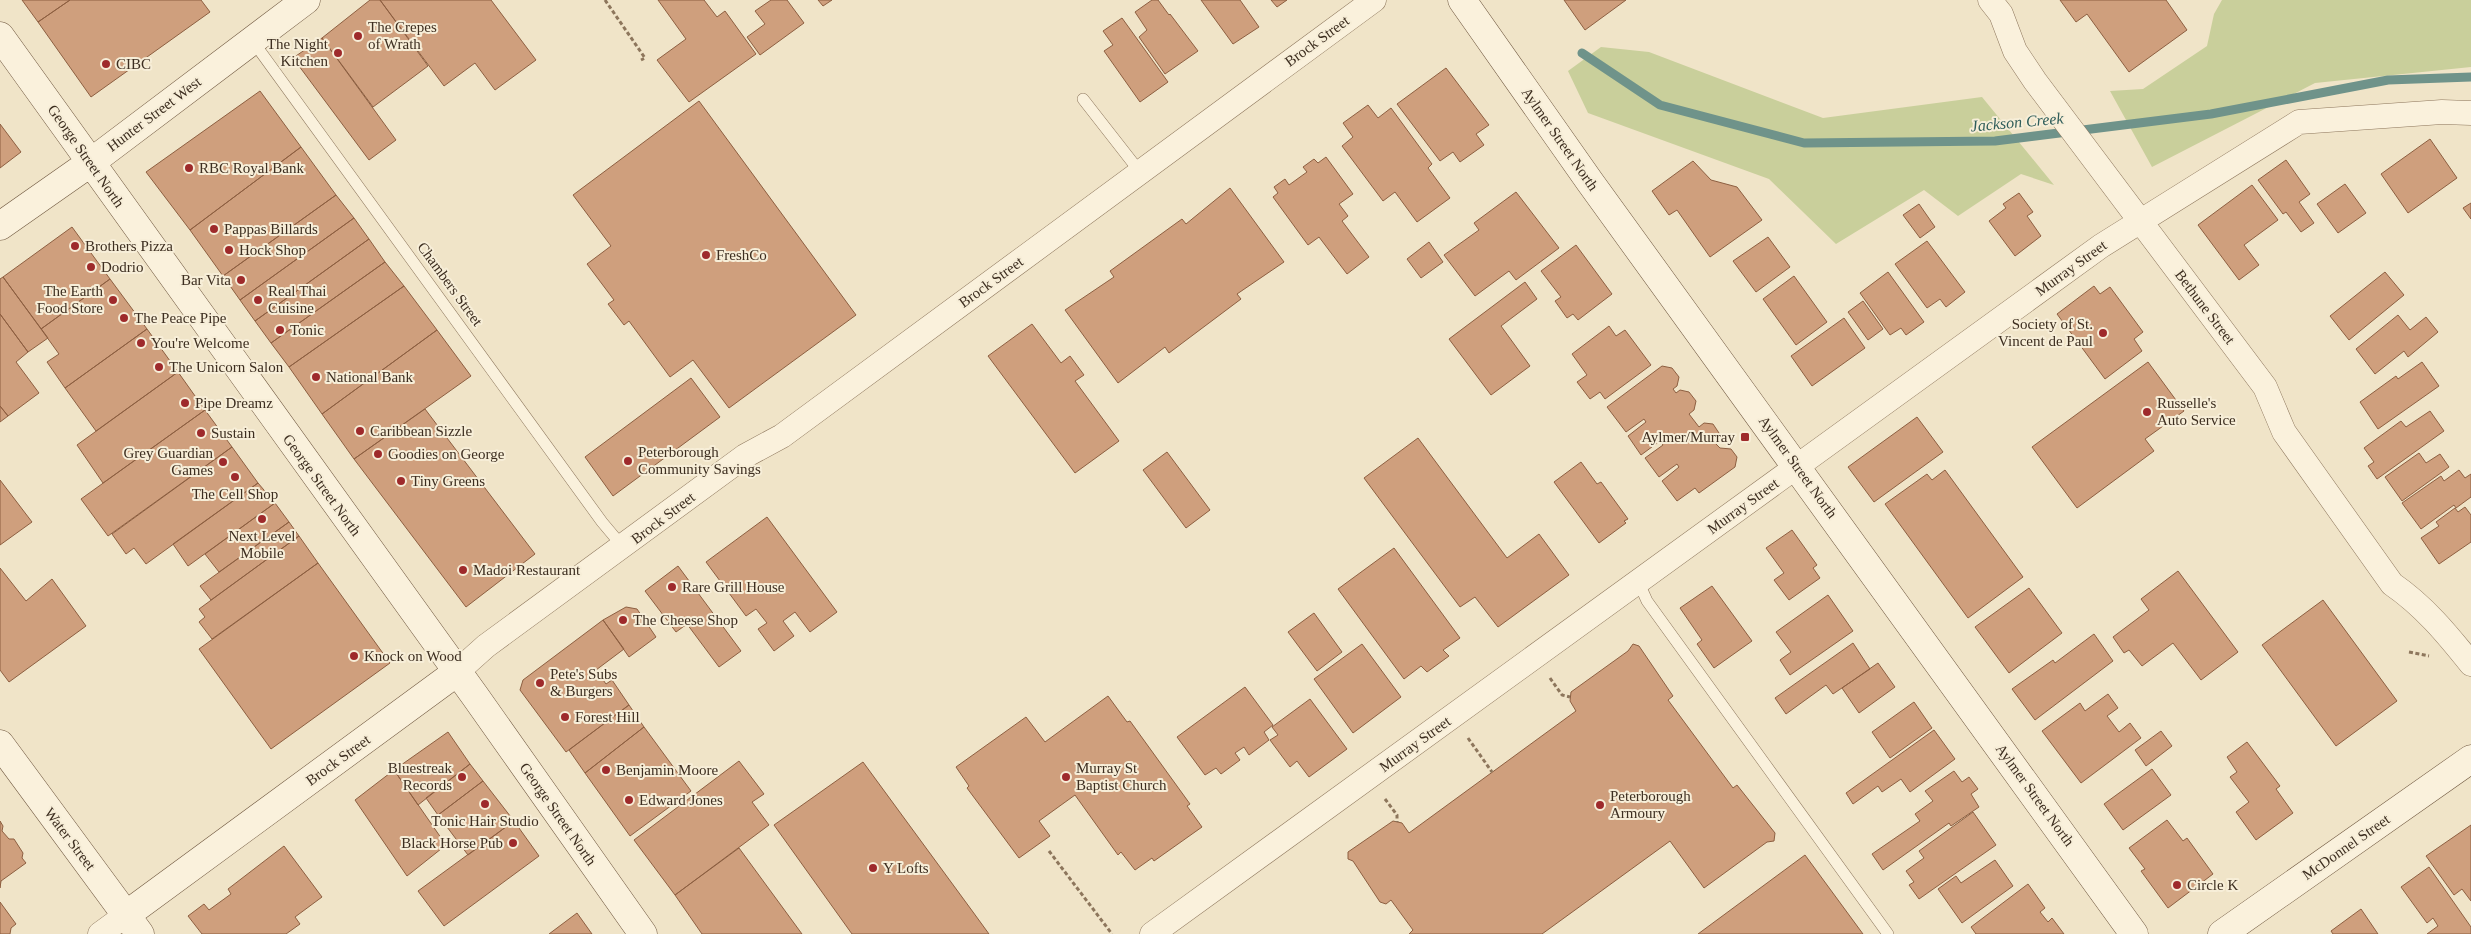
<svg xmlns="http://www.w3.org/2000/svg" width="2471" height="934" viewBox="0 0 2471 934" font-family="Georgia,serif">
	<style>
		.green { fill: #c9cf9b }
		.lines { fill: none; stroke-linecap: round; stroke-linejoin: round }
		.stream { stroke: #6f938a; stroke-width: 9 }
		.building { fill: #cf9f7d; stroke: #8d5f41 }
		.lane-casing { stroke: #8d765c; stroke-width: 12 }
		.street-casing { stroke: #8d765c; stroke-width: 25 }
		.secondary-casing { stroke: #6f573f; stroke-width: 29 }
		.path { stroke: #8d765c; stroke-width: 3; stroke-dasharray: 4 2.5; stroke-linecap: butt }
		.lane { stroke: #faf1dc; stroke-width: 11 }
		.street { stroke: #faf1dc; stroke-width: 24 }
		.secondary { stroke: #faf1dc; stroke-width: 28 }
		.poi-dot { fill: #9e2a2b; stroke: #f7eed8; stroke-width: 2 }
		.labels { text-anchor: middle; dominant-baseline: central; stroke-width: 4; stroke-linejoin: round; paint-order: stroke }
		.poi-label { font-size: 15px; fill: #3d2e20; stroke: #f7eed8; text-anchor: start }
		.street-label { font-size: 15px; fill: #3d2e20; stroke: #f7eed8 }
		.water-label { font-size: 16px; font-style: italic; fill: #2f5d5a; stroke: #f7eed8 }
	</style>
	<rect width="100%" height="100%" fill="#f0e4c8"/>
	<path class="green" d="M 2222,0 L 2471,0 L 2471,67 L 2315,83 L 2152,167 L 2110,91 L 2143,89 L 2207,46 L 2214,14 Z
		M 1601,47 L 1649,52 L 1823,118 L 1982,97 L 2054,185 L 2021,174 L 1958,216 L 1924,190 L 1836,244 L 1769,179 L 1588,113 L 1568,71 Z"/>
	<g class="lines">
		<path class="stream" d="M 1582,53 L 1660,105 L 1804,143 L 1995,141 L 2211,114 L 2388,80 L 2471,77"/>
	</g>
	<path class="building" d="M 22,0 L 70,0 L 38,22 Z
		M 70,0 L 201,0 L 210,12 L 91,97 L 38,22 Z
		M 370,0 L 380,0 L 428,66 L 373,107 L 322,38 Z
		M 380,0 L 491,0 L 536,60 L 495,90 L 475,63 L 444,86 Z
		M 658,0 L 704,0 L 717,17 L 725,11 L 756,54 L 689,102 L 657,60 L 686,39 Z
		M 771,0 L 787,0 L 804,23 L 760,55 L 747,37 L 765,24 L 755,11 Z
		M 818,0 L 832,0 L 823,6 Z
		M 1152,0 L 1158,0 L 1169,15 L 1170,14 L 1198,51 L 1165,74 L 1139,37 L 1147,30 L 1135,12 Z
		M 1201,0 L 1240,0 L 1259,27 L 1233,44 Z
		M 1271,0 L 1287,0 L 1277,7 Z
		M 1564,0 L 1626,0 L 1585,30 Z
		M 2060,0 L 2166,0 L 2187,30 L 2129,72 L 2087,14 L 2076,22 Z
		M 1122,18 L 1168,82 L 1140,102 L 1104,51 L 1113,45 L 1103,31 Z
		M 322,38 L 396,140 L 369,160 L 293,58 Z
		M 1446,68 L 1489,125 L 1476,134 L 1484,145 L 1460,162 L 1453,152 L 1440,161 L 1397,104 Z
		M 260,91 L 301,147 L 190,230 L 146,172 Z
		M 699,101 L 856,315 L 729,408 L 693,360 L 670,377 L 629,321 L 624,325 L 608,304 L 614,300 L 587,264 L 611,246 L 573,195 Z
		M 1368,105 L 1378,118 L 1391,108 L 1432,164 L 1428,168 L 1450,198 L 1417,222 L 1395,192 L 1383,201 L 1342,146 L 1353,137 L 1343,123 Z
		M 0,124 L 21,152 L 0,168 Z
		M 2430,139 L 2457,178 L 2408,213 L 2381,174 Z
		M 301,147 L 336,195 L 223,276 L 190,230 Z
		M 1326,157 L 1353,194 L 1339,204 L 1348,216 L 1342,221 L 1369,257 L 1347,274 L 1319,237 L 1308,245 L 1273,197 L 1278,193 L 1274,187 L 1285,179 L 1289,185 L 1307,172 L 1303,167 L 1314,159 L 1318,163 Z
		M 2286,160 L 2310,194 L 2299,202 L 2314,223 L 2301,232 L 2286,212 L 2283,214 L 2258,180 Z
		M 1693,161 L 1711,180 L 1737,187 L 1762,220 L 1710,257 L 1677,210 L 1669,215 L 1652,191 Z
		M 2345,184 L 2366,213 L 2338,233 L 2317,204 Z
		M 2252,185 L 2278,220 L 2244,245 L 2259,265 L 2239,280 L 2198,225 Z
		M 1230,188 L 1284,262 L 1237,294 L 1241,299 L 1169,353 L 1165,347 L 1118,383 L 1065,310 L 1114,277 L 1110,271 L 1182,219 L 1186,224 Z
		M 1516,192 L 1559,248 L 1516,280 L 1509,271 L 1475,296 L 1444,255 L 1479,230 L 1474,223 Z
		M 2019,193 L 2033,212 L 2027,216 L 2041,236 L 2015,256 L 1989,221 L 2006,208 L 2003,204 Z
		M 336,195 L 354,218 L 240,300 L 223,276 Z
		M 2471,203 L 2471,219 L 2463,208 Z
		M 1919,204 L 1935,227 L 1920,238 L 1903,215 Z
		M 354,218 L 369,239 L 255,321 L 240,300 Z
		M 72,227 L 110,279 L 41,329 L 3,277 Z
		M 1768,237 L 1790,267 L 1756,292 L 1733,261 Z
		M 369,239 L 385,262 L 271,343 L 255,321 Z
		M 1927,241 L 1965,292 L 1946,307 L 1940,299 L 1927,308 L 1895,264 Z
		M 1429,242 L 1443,262 L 1421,278 L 1407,259 Z
		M 1576,245 L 1612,294 L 1578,320 L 1573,314 L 1567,318 L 1555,301 L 1561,297 L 1541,271 Z
		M 385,262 L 404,286 L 289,367 L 271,343 Z
		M 1888,272 L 1924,322 L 1906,335 L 1901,328 L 1890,335 L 1860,293 Z
		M 2385,272 L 2404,295 L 2349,340 L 2330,316 Z
		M 1794,276 L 1827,322 L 1796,345 L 1763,299 Z
		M 3,277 L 48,338 L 28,352 L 0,314 L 0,279 Z
		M 110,279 L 147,329 L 65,388 L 47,362 L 59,354 L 41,329 Z
		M 1525,282 L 1537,299 L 1501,326 L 1530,366 L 1491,395 L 1449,339 Z
		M 404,286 L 437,330 L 322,414 L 289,367 Z
		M 2094,286 L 2100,294 L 2110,287 L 2143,332 L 2134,339 L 2142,351 L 2105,379 L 2057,314 Z
		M 1863,301 L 1883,329 L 1868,340 L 1848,312 Z
		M 0,314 L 28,352 L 16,362 L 39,393 L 8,416 L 0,406 Z
		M 2398,315 L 2410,330 L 2426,317 L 2438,332 L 2408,357 L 2404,351 L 2375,374 L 2356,349 Z
		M 1844,318 L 1865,348 L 1812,386 L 1791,356 Z
		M 1032,324 L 1061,363 L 1070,356 L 1084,375 L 1075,381 L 1119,441 L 1075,473 L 988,356 Z
		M 1609,326 L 1616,336 L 1625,330 L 1651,365 L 1605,399 L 1600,392 L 1590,399 L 1577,382 L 1587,375 L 1572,354 Z
		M 147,329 L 178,372 L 96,431 L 65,388 Z
		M 437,330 L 471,376 L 354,459 L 322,414 Z
		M 2148,362 L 2184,411 L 2145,439 L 2154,451 L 2077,508 L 2032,447 Z
		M 2422,362 L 2439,386 L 2378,429 L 2360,402 L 2396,376 L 2398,379 Z
		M 1662,366 L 1672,368 L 1679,377 L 1677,386 L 1673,389 L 1676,393 L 1680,390 L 1689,392 L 1696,401 L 1694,410 L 1689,414 L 1699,427 L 1704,423 L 1713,424 L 1719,433 L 1716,444 L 1720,448 L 1731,449 L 1737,457 L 1735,467 L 1699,493 L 1695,488 L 1677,501 L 1662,481 L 1679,467 L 1677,464 L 1659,477 L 1645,458 L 1663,445 L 1660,441 L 1641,455 L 1628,436 L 1646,422 L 1644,419 L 1626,432 L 1607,407 Z
		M 178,372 L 205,410 L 103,483 L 77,445 Z
		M 691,378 L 720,417 L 613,496 L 585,457 Z
		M 0,406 L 8,416 L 0,422 Z
		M 425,409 L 535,554 L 466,607 L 354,459 Z
		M 205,410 L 232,447 L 108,536 L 81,499 Z
		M 2430,411 L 2444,431 L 2377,479 L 2368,466 L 2374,462 L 2364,448 L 2401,421 L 2406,427 Z
		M 1917,417 L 1943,452 L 1874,502 L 1848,467 Z
		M 1418,438 L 1507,558 L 1539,534 L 1569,575 L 1498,627 L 1475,597 L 1460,607 L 1364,478 Z
		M 232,447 L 258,483 L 146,564 L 134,548 L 126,554 L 112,534 Z
		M 1167,452 L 1210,510 L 1186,528 L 1143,470 Z
		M 2419,453 L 2426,463 L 2440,454 L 2449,467 L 2402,501 L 2385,477 Z
		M 1581,462 L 1597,484 L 1601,482 L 1628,519 L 1624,521 L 1626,523 L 1599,543 L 1554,482 Z
		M 1945,470 L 2023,577 L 1968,618 L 1885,504 L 1927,474 L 1932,480 Z
		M 2459,470 L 2465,478 L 2471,474 L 2471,497 L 2456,508 L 2454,505 L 2421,529 L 2402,503 L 2441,476 L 2444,481 Z
		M 0,480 L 32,522 L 0,545 Z
		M 258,483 L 275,503 L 188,566 L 173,544 Z
		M 275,503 L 289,522 L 219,572 L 205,554 Z
		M 2465,507 L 2471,515 L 2471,542 L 2439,564 L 2421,538 L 2439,526 L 2436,522 L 2455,508 L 2458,512 Z
		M 767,517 L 837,612 L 810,632 L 795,612 L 783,621 L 794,636 L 774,651 L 758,629 L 767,623 L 756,609 L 746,616 L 706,562 Z
		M 289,522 L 299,536 L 211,600 L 200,586 Z
		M 1792,530 L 1817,565 L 1813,568 L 1820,578 L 1789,600 L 1774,580 L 1784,573 L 1766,548 Z
		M 299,536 L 318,563 L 212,639 L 199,622 L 205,617 L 199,609 Z
		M 1394,548 L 1460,638 L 1443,650 L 1449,656 L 1427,672 L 1421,666 L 1404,679 L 1338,589 Z
		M 318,563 L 390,663 L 271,749 L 199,649 Z
		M 678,566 L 741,651 L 719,667 L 687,624 L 676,632 L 645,591 Z
		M 0,568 L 26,601 L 52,579 L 86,626 L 9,682 L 0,670 Z
		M 2178,571 L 2238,652 L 2201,680 L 2173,643 L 2142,666 L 2129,650 L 2124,653 L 2113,637 L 2149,610 L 2141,599 Z
		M 1712,586 L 1752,641 L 1714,668 L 1697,644 L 1702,640 L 1680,608 Z
		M 2029,588 L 2062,633 L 2009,673 L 1975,627 Z
		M 1828,595 L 1853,631 L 1790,675 L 1780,660 L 1791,652 L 1776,632 Z
		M 2323,600 L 2397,701 L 2336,746 L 2262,645 Z
		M 626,607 L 637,609 L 656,637 L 629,657 L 603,620 Z
		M 1314,613 L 1342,652 L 1317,671 L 1288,632 Z
		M 603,620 L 624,649 L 596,670 L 606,684 L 612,680 L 629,705 L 566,752 L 520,690 L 523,680 Z
		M 2094,634 L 2113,661 L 2035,720 L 2012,689 L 2053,660 L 2055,663 Z
		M 1853,643 L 1870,669 L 1833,694 L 1826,685 L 1786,714 L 1775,698 Z
		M 1362,644 L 1401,697 L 1353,733 L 1314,679 Z
		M 1633,644 L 1639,646 L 1673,696 L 1668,700 L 1733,788 L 1737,785 L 1775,833 L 1774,841 L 1767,842 L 1704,888 L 1670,841 L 1542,934 L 1409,934 L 1413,930 L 1391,900 L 1386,904 L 1380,902 L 1353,861 L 1348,859 L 1348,852 L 1393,821 L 1402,823 L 1409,833 L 1576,711 L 1570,701 L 1571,692 L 1628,651 Z
		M 1878,663 L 1895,687 L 1859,713 L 1842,688 Z
		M 1245,687 L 1273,725 L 1264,732 L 1269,740 L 1249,755 L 1244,747 L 1235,753 L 1240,760 L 1221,774 L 1216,768 L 1205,775 L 1177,737 Z
		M 2108,694 L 2118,708 L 2107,716 L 2119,732 L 2130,723 L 2141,738 L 2081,783 L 2042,731 L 2080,703 L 2085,711 Z
		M 1108,696 L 1127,722 L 1130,721 L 1190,804 L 1187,806 L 1202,827 L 1154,861 L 1152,858 L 1135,870 L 1121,852 L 1118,855 L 1075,795 L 1039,821 L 1050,836 L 1019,858 L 967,788 L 969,786 L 956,767 L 1026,717 L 1045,742 Z
		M 1310,699 L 1347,749 L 1309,777 L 1297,761 L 1290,767 L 1270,740 L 1278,735 L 1272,727 Z
		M 1914,702 L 1932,728 L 1890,758 L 1872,732 Z
		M 629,705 L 644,727 L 585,773 L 569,750 Z
		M 644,727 L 691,791 L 630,836 L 585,773 Z
		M 1934,730 L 1955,759 L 1910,792 L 1901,779 L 1882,792 L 1878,786 L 1853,804 L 1846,793 Z
		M 2161,731 L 2172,746 L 2146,766 L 2135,750 Z
		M 448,732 L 470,764 L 418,805 L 394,770 Z
		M 2247,742 L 2280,786 L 2276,789 L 2293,813 L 2256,840 L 2236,812 L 2249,802 L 2230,777 L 2237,772 L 2227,757 Z
		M 739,761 L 764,794 L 752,802 L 769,825 L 675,895 L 634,840 Z
		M 863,762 L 973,912 L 989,934 L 852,934 L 774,825 Z
		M 470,764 L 483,781 L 438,815 L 426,798 Z
		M 2152,769 L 2171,795 L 2123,830 L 2104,804 Z
		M 394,770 L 446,845 L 407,876 L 355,800 Z
		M 1954,771 L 1962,782 L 1969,777 L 1978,789 L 1971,794 L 1979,807 L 1951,826 L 1949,823 L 1883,870 L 1872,854 L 1920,821 L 1915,814 L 1933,801 L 1925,791 Z
		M 483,781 L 514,821 L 468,855 L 438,815 Z
		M 1973,812 L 1996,845 L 1919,899 L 1909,885 L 1914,882 L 1906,871 L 1924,858 L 1919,851 Z
		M 2167,820 L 2183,841 L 2187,838 L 2213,874 L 2168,908 L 2141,871 L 2145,869 L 2129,848 Z
		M 0,821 L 3,826 L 2,831 L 9,839 L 14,839 L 23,853 L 22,858 L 26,863 L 1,881 L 0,888 Z
		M 514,821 L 539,856 L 444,926 L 418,891 Z
		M 2471,825 L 2471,901 L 2462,889 L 2454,895 L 2426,856 Z
		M 284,846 L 322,897 L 295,917 L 300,924 L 286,934 L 202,934 L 188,916 L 204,904 L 209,910 L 231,894 L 228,889 Z
		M 739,848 L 802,934 L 702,934 L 675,895 Z
		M 1805,855 L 1863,934 L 1698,934 Z
		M 1995,860 L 2013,886 L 1962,923 L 1938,889 L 1956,876 L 1961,883 Z
		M 2429,867 L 2471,927 L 2471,934 L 2427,934 L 2438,926 L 2433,918 L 2427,923 L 2401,887 Z
		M 2028,884 L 2045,908 L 2040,912 L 2048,922 L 2052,918 L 2064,934 L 1976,934 L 1971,927 Z
		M 0,902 L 16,924 L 11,928 L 10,934 L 0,934 Z
		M 2361,909 L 2378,934 L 2333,934 L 2331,931 Z
		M 577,913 L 592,934 L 549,934 Z"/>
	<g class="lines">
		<defs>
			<path id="lane" d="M 252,40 L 602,522 L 623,547
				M 1083,99 L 1140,172
				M 1638,581 L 1647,601 L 1888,934"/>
			<path id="street" d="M 1990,0 L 2001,14 L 2015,51 L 2035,81 L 2265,387 L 2284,432 L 2392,584 C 2424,606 2447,634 2471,664
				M 457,672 L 486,646 L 745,456 L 782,436 L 1374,0
				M 100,934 L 126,915
				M 1152,934 L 2101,246 L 2299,122 L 2442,112 L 2471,113"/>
			<path id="secondary" d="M 1462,0 L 1590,182 L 2134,934
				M 0,36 L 475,696 L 643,934
				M 0,226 L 90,163 L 306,0
				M 0,744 L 140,934
				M 126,915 L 457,672
				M 2222,934 L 2471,759"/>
		</defs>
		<use href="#lane" class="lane-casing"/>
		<use href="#street" class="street-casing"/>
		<use href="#secondary" class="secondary-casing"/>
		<path class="path" d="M 605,0 L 645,58 L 641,60
			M 2409,652 L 2429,656
			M 1550,678 L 1562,695 L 1570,697
			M 1468,738 L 1492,772
			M 1385,799 L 1397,815 L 1397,822
			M 1049,851 L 1112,934"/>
		<use href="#lane" class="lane"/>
		<use href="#street" class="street"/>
		<use href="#secondary" class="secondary"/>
	</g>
	<g class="poi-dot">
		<circle cx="358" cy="36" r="5"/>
		<circle cx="338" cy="53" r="5"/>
		<circle cx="106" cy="64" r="5"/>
		<circle cx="189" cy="168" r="5"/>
		<circle cx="214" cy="229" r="5"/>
		<circle cx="75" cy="246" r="5"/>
		<circle cx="229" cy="250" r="5"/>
		<circle cx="706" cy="255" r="5"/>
		<circle cx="91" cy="267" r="5"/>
		<circle cx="241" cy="280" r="5"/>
		<circle cx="113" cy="300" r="5"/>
		<circle cx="258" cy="300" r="5"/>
		<circle cx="124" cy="318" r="5"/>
		<circle cx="280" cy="330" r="5"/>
		<circle cx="2103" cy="333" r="5"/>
		<circle cx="141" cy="343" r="5"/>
		<circle cx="159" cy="367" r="5"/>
		<circle cx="316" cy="377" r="5"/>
		<circle cx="185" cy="403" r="5"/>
		<circle cx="2147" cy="412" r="5"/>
		<circle cx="360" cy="431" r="5"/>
		<circle cx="201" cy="433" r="5"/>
		<rect x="1740" y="432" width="10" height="10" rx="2.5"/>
		<circle cx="378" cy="454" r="5"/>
		<circle cx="628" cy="461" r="5"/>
		<circle cx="223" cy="462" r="5"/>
		<circle cx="235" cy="477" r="5"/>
		<circle cx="401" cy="481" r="5"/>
		<circle cx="262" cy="519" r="5"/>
		<circle cx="463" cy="570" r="5"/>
		<circle cx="672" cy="587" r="5"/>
		<circle cx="623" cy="620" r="5"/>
		<circle cx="354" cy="656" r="5"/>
		<circle cx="540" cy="683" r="5"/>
		<circle cx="565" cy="717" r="5"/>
		<circle cx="606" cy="770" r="5"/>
		<circle cx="462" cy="777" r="5"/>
		<circle cx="1066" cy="777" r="5"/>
		<circle cx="629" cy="800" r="5"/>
		<circle cx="485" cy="804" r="5"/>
		<circle cx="1600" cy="805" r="5"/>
		<circle cx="513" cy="843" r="5"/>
		<circle cx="873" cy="868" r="5"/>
		<circle cx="2177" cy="885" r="5"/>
	</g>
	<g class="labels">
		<g class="poi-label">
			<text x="368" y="27">The Crepes<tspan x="368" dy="17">of Wrath</tspan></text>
			<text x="328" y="44" text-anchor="end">The Night<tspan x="328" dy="17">Kitchen</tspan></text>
			<text x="116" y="64">CIBC</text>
			<text x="199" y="168">RBC Royal Bank</text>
			<text x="224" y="229">Pappas Billards</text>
			<text x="85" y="246">Brothers Pizza</text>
			<text x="239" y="250">Hock Shop</text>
			<text x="716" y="255">FreshCo</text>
			<text x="101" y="267">Dodrio</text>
			<text x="231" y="280" text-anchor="end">Bar Vita</text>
			<text x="103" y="291" text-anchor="end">The Earth<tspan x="103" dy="17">Food Store</tspan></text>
			<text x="268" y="291">Real Thai<tspan x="268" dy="17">Cuisine</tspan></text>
			<text x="134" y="318">The Peace Pipe</text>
			<text x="2093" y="324" text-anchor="end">Society of St.<tspan x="2093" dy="17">Vincent de Paul</tspan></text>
			<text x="290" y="330">Tonic</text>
			<text x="151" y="343">You're Welcome</text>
			<text x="169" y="367">The Unicorn Salon</text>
			<text x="326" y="377">National Bank</text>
			<text x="195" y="403">Pipe Dreamz</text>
			<text x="2157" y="403">Russelle's<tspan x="2157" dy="17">Auto Service</tspan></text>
			<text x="370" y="431">Caribbean Sizzle</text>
			<text x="211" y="433">Sustain</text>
			<text x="1735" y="437" text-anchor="end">Aylmer/Murray</text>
			<text x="638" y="452">Peterborough<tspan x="638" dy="17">Community Savings</tspan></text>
			<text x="213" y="453" text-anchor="end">Grey Guardian<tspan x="213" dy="17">Games</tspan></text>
			<text x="388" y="454">Goodies on George</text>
			<text x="411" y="481">Tiny Greens</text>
			<text x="235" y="494" text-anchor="middle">The Cell Shop</text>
			<text x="262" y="536" text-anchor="middle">Next Level<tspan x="262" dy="17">Mobile</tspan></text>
			<text x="473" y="570">Madoi Restaurant</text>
			<text x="682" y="587">Rare Grill House</text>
			<text x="633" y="620">The Cheese Shop</text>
			<text x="364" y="656">Knock on Wood</text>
			<text x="550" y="674">Pete's Subs<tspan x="550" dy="17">&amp; Burgers</tspan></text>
			<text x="575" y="717">Forest Hill</text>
			<text x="452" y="768" text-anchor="end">Bluestreak<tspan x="452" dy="17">Records</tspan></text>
			<text x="1076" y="768">Murray St<tspan x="1076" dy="17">Baptist Church</tspan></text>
			<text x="616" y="770">Benjamin Moore</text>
			<text x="1610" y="796">Peterborough<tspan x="1610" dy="17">Armoury</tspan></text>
			<text x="639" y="800">Edward Jones</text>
			<text x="485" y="821" text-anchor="middle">Tonic Hair Studio</text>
			<text x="503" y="843" text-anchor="end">Black Horse Pub</text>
			<text x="883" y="868">Y Lofts</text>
			<text x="2187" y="885">Circle K</text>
		</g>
		<g class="street-label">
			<text transform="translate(1317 41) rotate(-36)">Brock Street</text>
			<text transform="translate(154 114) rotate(-37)">Hunter Street West</text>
			<text transform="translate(1560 139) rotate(55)">Aylmer Street North</text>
			<text transform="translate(86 156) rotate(55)">George Street North</text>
			<text transform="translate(2071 268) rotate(-36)">Murray Street</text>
			<text transform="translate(991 282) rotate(-36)">Brock Street</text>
			<text transform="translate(450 284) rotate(54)">Chambers Street</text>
			<text transform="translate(2205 307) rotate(53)">Bethune Street</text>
			<text transform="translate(1798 467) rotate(54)">Aylmer Street North</text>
			<text transform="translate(322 485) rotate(54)">George Street North</text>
			<text transform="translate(1743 506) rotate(-36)">Murray Street</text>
			<text transform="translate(663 518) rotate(-37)">Brock Street</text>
			<text transform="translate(1415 744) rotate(-36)">Murray Street</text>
			<text transform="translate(338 760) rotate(-36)">Brock Street</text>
			<text transform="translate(2035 795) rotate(54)">Aylmer Street North</text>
			<text transform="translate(558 814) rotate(55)">George Street North</text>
			<text transform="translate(70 839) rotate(53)">Water Street</text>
			<text transform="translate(2346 847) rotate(-35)">McDonnel Street</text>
		</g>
		<g class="water-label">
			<text transform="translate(2017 122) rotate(-5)">Jackson Creek</text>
		</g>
	</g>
</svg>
